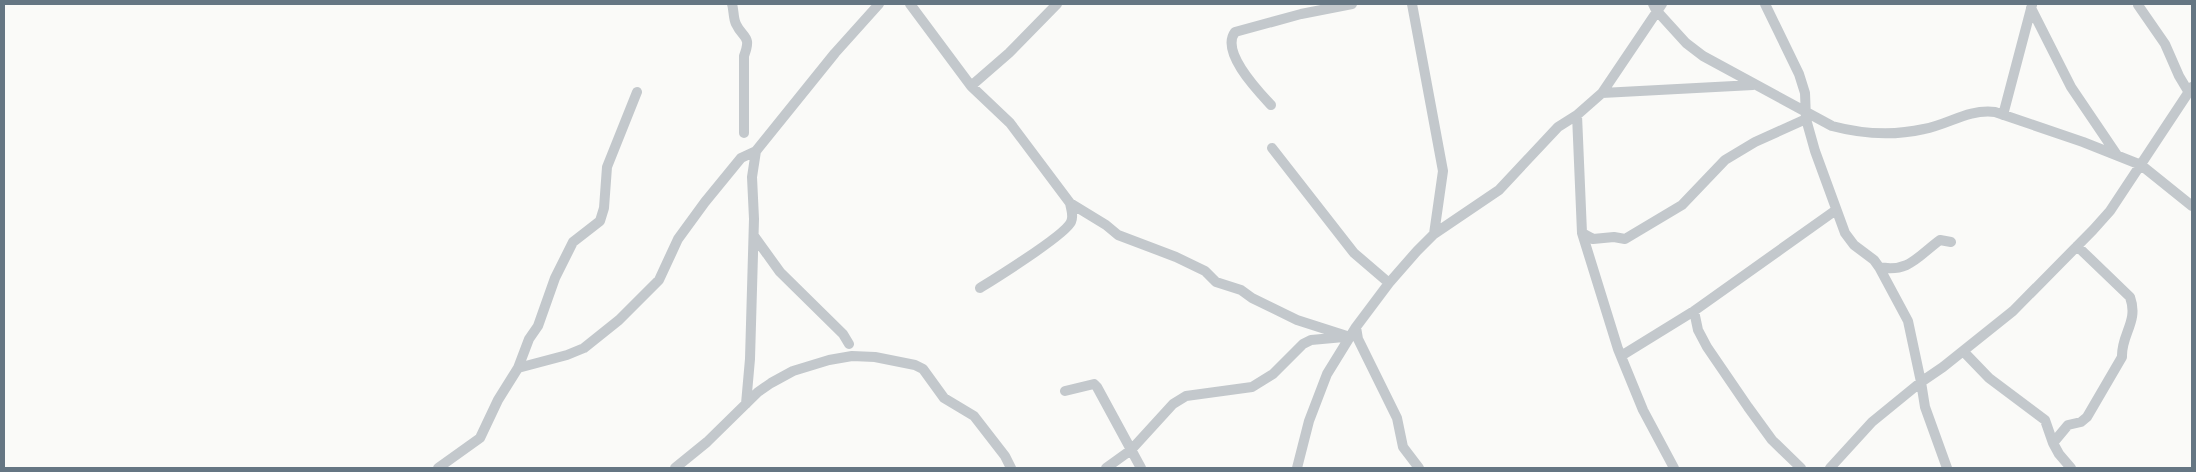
<svg xmlns="http://www.w3.org/2000/svg" width="2196" height="472" viewBox="0 0 2196 472" font-family="'Sofia Sans Condensed',sans-serif">
	<style>
		.lines { fill: none; stroke-linecap: round; stroke-linejoin: round }
		.street { stroke: #c3c8cc; stroke-width: 10 }
	</style>
	<rect width="100%" height="100%" fill="#fafaf8"/>
	<g class="lines">
		<path class="street" d="M 732,4 C 734,10 733,18 736,24 C 743,39 752,35 744,56 L 744,133
			M 910,4 L 971,86 L 1010,123 L 1070,203 L 1106,225 L 1118,235 L 1176,257 L 1205,271 L 1216,282 L 1241,290 L 1252,298 L 1297,320 L 1350,337
			M 1412,4 L 1443,171 L 1434,234
			M 1653,4 L 1656,10 L 1686,43 L 1703,56 L 1832,126 C 1862,134 1893,136 1924,129 C 1950,124 1967,109 1995,112 L 2083,142 L 2141,165 L 2192,206
			M 1765,4 L 1799,74 L 1805,93 L 1806,119 L 1815,151 L 1845,233 L 1854,245 L 1874,260 L 1879,267 L 1908,321 L 1921,382 L 1943,367 L 2013,311 L 2093,230 L 2110,211 L 2192,87
			M 2138,5 L 2165,44 L 2179,76 L 2188,91
			M 2031,8 L 2071,87 L 2117,155
			M 971,86 L 1009,53 L 1057,4
			M 1602,93 L 1753,85
			M 1271,105 C 1258,91 1220,52 1235,32 L 1301,14 L 1352,4
			M 1577,115 L 1582,233 L 1618,349 L 1643,410 L 1674,468
			M 2003,115 L 2032,5
			M 1272,148 L 1354,253 L 1389,283
			M 1582,233 L 1593,239 L 1614,237 L 1625,239 L 1682,205 L 1725,160 L 1755,142 L 1806,119
			M 754,236 L 780,272 L 843,334 L 849,344
			M 1879,267 C 1909,273 1918,256 1940,240 L 1951,242
			M 980,288 C 996,278 1065,235 1071,222 C 1074,216 1071,209 1070,203
			M 1694,311 L 1698,330 L 1707,347 L 1748,407 L 1772,440 L 1801,468
			M 1356,327 L 1358,339 L 1397,418 L 1403,447 L 1419,468
			M 1963,351 L 1989,378 L 2045,420 L 2053,443 L 2068,425 L 2081,422 L 2087,417 L 2122,357 C 2121,334 2139,322 2130,297 L 2077,246
			M 1621,356 L 1694,311 L 1836,210
			M 518,368 L 567,355 L 584,348 L 619,320 L 659,280 L 678,239 L 705,202 L 741,158 L 756,151
			M 1065,391 L 1094,384 L 1097,387 L 1141,468
			M 746,404 L 750,359 L 754,219 L 752,177 L 756,151 L 835,53 L 879,4
			M 2053,443 L 2059,454 L 2071,468
			M 438,468 L 480,438 L 498,400 L 518,368 L 529,339 L 538,326 L 555,278 L 573,242 L 600,221 L 604,208 L 607,167 L 637,92
			M 675,468 L 707,442 L 758,392 L 771,383 L 793,371 L 829,360 L 852,356 L 875,357 L 915,365 L 923,369 L 944,398 L 974,416 L 1005,456 L 1011,468
			M 1106,468 L 1131,450 L 1173,404 L 1186,396 L 1252,387 L 1273,374 L 1303,344 L 1311,340 L 1344,337
			M 1297,468 L 1309,421 L 1327,374 L 1356,327 L 1389,283 L 1417,251 L 1434,234 L 1499,190 L 1558,127 L 1577,115 L 1602,93 L 1662,4
			M 1830,468 L 1872,422 L 1921,382 L 1925,407 L 1947,468"/>
	</g>
	<rect width="2196" height="472" fill="none" stroke="#657683" stroke-width="10"/>
</svg>
